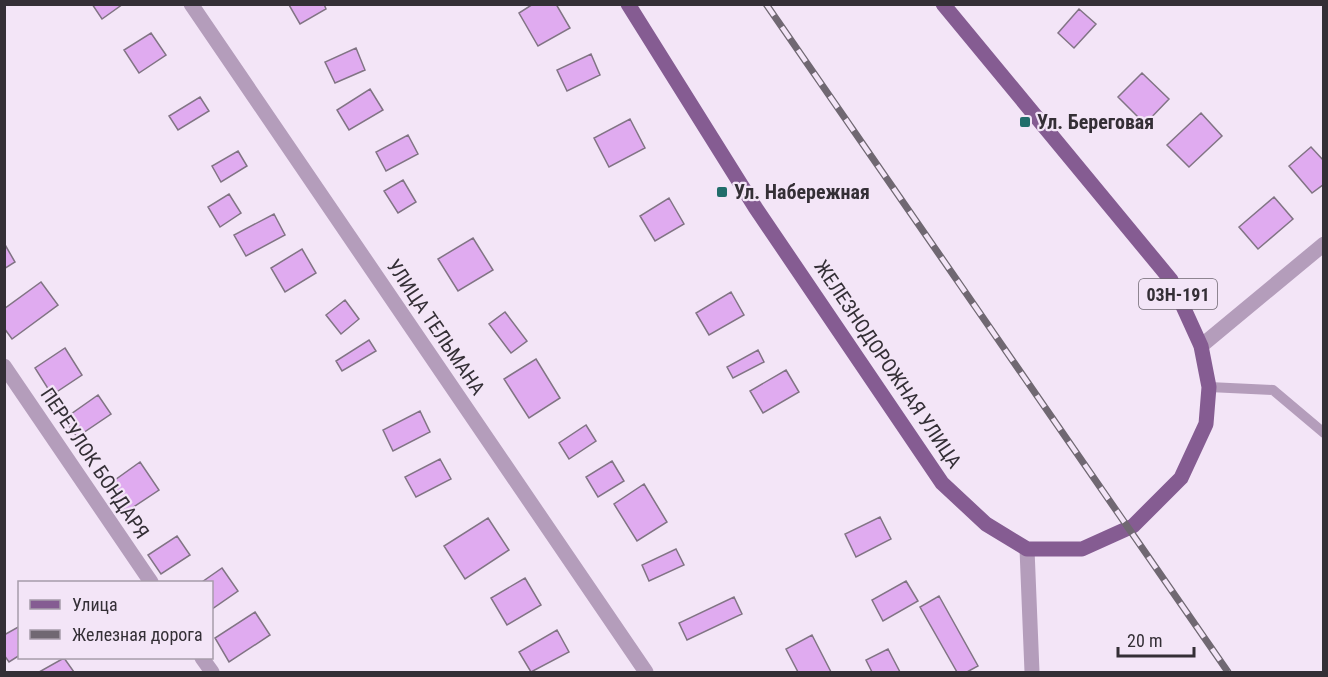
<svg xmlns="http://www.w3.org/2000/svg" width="1328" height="677" viewBox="0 0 1328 677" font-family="'Roboto Condensed',sans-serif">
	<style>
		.building { fill: #e0abf0; stroke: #817484; stroke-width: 1.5 }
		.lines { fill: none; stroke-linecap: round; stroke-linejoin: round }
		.lane { stroke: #b49dbb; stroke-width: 10 }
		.street { stroke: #b49dbb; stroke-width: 15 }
		.primary { stroke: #855c92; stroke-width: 15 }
		.rail-casing { stroke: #706872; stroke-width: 7 }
		.rail { stroke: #f3e5f7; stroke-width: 4.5; stroke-dasharray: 14; stroke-linecap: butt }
		.poi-dot { fill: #216d6b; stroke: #f3e5f7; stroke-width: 2 }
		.labels { text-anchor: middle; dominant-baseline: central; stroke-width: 4.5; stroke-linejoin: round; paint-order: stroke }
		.shield { fill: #f3e5f7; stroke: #6d6670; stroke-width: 1.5 }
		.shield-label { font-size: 18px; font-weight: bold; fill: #342f36 }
		.poi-label { font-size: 20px; font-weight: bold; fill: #342f36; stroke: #f3e5f7; text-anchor: start }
		.street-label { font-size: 20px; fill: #342f36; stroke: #f3e5f7 }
	</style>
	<rect width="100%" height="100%" fill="#f3e5f7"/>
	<path class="building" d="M 92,4 L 123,4 L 102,19 Z
		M 324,4 L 326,9 L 300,24 L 289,5 Z
		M 533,4 L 556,4 L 570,28 L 538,46 L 519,13 Z
		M 1079,9 L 1096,24 L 1074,48 L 1058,33 Z
		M 151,33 L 166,55 L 139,73 L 124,50 Z
		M 356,48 L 365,70 L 335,83 L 325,62 Z
		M 591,54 L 600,75 L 567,91 L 557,70 Z
		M 1142,73 L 1169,99 L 1145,124 L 1118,97 Z
		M 370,89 L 383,110 L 349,130 L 337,110 Z
		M 200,97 L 209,111 L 178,130 L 169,116 Z
		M 1201,113 L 1222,136 L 1189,167 L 1167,145 Z
		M 630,119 L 645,148 L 609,167 L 594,138 Z
		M 408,135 L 418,154 L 386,171 L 376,152 Z
		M 1311,147 L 1324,161 L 1324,184 L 1312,193 L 1289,166 Z
		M 238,151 L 247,166 L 221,182 L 212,166 Z
		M 403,180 L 416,202 L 398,213 L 384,191 Z
		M 229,194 L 241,213 L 220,227 L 208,207 Z
		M 1274,197 L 1293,219 L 1258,249 L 1239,227 Z
		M 669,198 L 684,224 L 655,241 L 640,216 Z
		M 274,214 L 285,235 L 246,256 L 234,235 Z
		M 473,238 L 493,270 L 458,291 L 438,259 Z
		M 4,243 L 15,262 L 4,269 Z
		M 302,249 L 316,273 L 285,292 L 271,268 Z
		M 41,282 L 58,305 L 12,339 L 4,328 L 4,309 Z
		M 731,292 L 744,315 L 709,335 L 696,313 Z
		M 345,300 L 359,319 L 341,334 L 326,315 Z
		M 505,312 L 527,341 L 511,353 L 489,324 Z
		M 369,340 L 376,351 L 342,371 L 336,361 Z
		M 65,348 L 82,375 L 52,395 L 35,368 Z
		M 758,350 L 764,362 L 733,378 L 727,367 Z
		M 536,359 L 560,398 L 529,418 L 504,379 Z
		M 786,370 L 799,392 L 763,413 L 750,391 Z
		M 98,395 L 111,414 L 77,437 L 64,419 Z
		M 420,411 L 430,432 L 393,451 L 383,430 Z
		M 586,425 L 596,441 L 569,459 L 559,443 Z
		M 440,459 L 451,479 L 416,497 L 405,477 Z
		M 612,461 L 624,481 L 598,497 L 586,477 Z
		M 140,462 L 159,490 L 126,512 L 108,485 Z
		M 644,484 L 667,522 L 637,541 L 614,504 Z
		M 880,517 L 891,539 L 856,557 L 845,534 Z
		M 488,518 L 509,550 L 465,579 L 444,546 Z
		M 177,536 L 190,555 L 161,574 L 148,555 Z
		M 676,549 L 684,565 L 649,581 L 642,565 Z
		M 222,568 L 238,591 L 212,609 L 212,582 L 202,582 Z
		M 525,578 L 541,605 L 507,625 L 491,598 Z
		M 906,581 L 918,601 L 883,621 L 872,600 Z
		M 939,596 L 978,666 L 967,672 L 957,672 L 920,607 Z
		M 734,597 L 742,614 L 687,640 L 679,623 Z
		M 255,612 L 270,635 L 229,662 L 215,638 Z
		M 20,626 L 20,655 L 9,662 L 4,655 L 4,635 Z
		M 557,630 L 569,652 L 531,672 L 519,652 Z
		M 812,635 L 831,672 L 798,672 L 786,649 Z
		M 888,649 L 900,672 L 872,672 L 866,660 Z
		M 64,658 L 74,672 L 39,672 Z"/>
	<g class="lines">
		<path class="lane" d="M 1209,387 L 1273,390 L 1324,433"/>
		<path class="street" d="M 191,4 L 646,672
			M 1201,346 L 1324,244
			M 4,366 L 151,582
			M 1027,549 L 1032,672
			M 202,658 L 212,672"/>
		<path class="primary" d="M 628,4 L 755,207 L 942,483 L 986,524 L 1027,549 L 1082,549 L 1133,526 L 1181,478 L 1206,424 L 1209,387 L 1201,346 L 1171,280 L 943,4"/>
		<defs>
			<path id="rail" d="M 766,4 L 1228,672"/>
		</defs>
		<use href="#rail" class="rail-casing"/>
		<use href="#rail" class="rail"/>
	</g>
	<g class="poi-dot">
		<rect x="1019" y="116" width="12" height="12" rx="3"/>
		<rect x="716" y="186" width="12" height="12" rx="3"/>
	</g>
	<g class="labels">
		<rect class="shield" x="1139" y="279" width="78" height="30" rx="4.5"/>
		<g class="shield-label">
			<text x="1178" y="294">03Н-191</text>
		</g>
		<g class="poi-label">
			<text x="1037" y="122">Ул. Береговая</text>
			<text x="734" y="192">Ул. Набережная</text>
		</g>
		<g class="street-label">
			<text transform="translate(436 327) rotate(56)">УЛИЦА ТЕЛЬМАНА</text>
			<text transform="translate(888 364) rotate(56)">ЖЕЛЕЗНОДОРОЖНАЯ УЛИЦА</text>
			<text transform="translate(95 463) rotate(56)">ПЕРЕУЛОК БОНДАРЯ</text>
		</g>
	</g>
	<rect width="1328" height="677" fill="none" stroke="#342f36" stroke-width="12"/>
	<rect x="18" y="581" width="195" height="78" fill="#f3e5f7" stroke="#a79caa" stroke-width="1.5"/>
	<rect x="30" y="600" width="30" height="9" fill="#855c92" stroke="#a79caa" stroke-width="1.5"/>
	<text x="72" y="611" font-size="18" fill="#342f36">Улица</text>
	<rect x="30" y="630" width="30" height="9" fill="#706872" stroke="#a79caa" stroke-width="1.5"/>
	<text x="72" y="641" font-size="18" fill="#342f36">Железная дорога</text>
	<path d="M1118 647v9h76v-9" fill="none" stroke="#342f36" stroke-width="3"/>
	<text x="1127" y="647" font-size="18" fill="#342f36" stroke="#f3e5f7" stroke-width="4.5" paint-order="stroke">20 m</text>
</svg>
